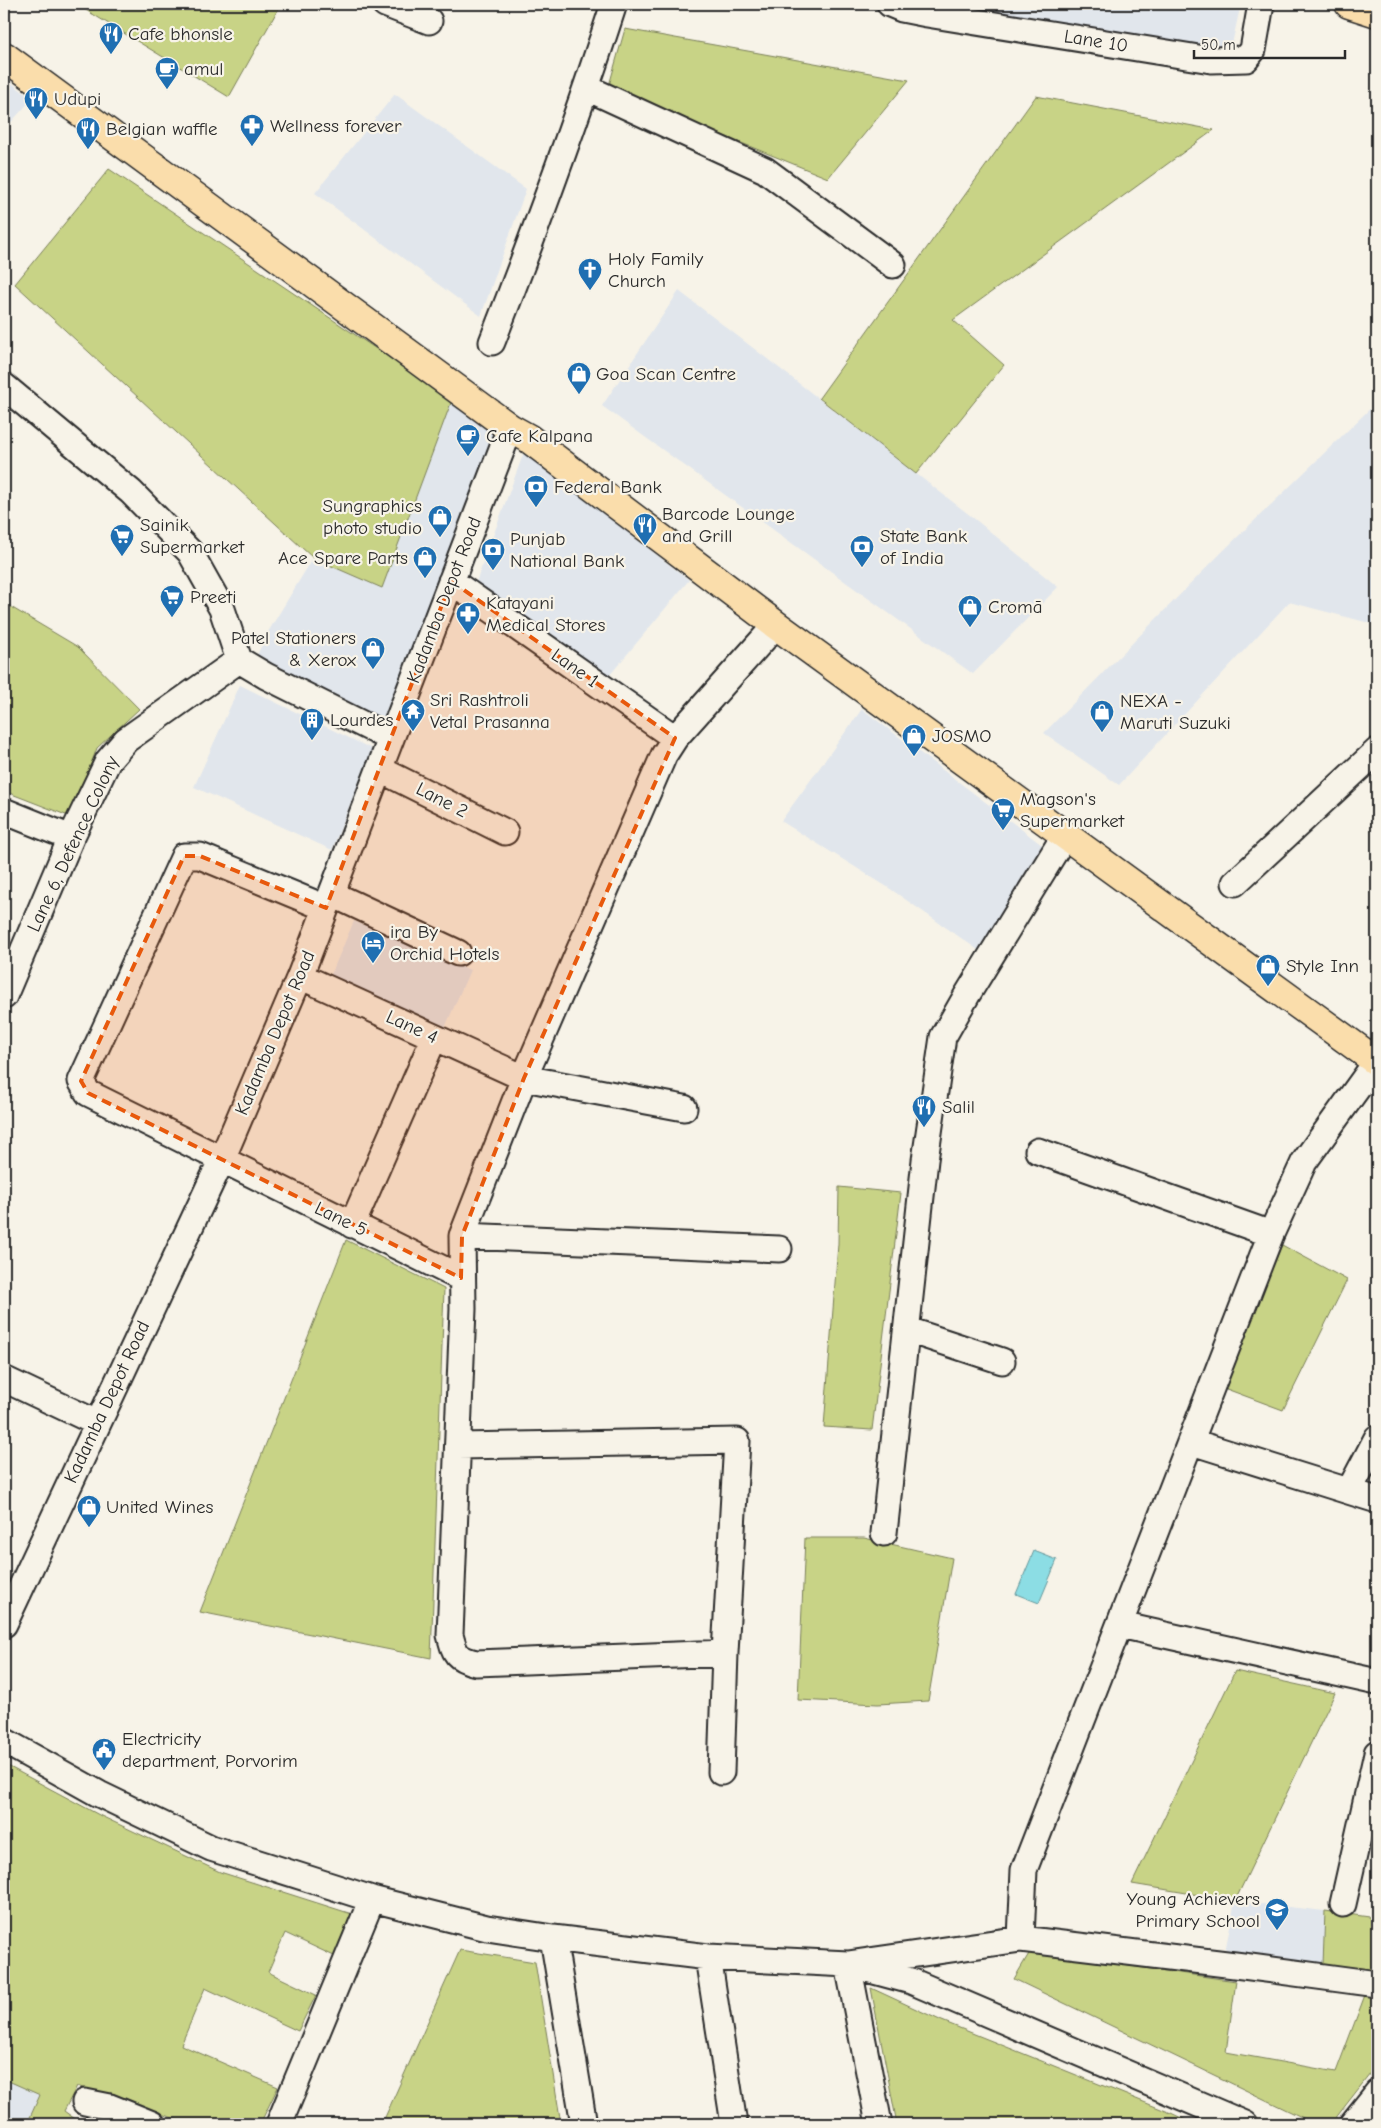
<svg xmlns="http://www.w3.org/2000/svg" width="1381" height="2128" viewBox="0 0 1381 2128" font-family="'Comic Neue',sans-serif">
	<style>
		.built { fill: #e1e6ec }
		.green { fill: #c8d386; stroke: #7a7f58 }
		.water { fill: #8cdde4; stroke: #65969a }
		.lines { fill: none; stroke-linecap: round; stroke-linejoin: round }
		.minor-casing { stroke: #2b2b2b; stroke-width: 29 }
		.major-casing { stroke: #2b2b2b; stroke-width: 31 }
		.highway-casing { stroke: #2b2b2b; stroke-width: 31 }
		.minor { stroke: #f7f3e8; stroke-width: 25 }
		.major { stroke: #faddab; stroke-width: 28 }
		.highway { stroke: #faddab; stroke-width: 28 }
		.marked { fill: #e8590c; fill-opacity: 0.2; stroke: #e8590c; stroke-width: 4; stroke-dasharray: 10 6; stroke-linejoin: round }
		.labels { text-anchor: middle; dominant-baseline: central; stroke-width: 4.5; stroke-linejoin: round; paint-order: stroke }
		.poi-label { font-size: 19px; fill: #2b2b2b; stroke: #f7f3e8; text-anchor: start }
		.street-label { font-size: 19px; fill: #2b2b2b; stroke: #f7f3e8 }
	</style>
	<rect width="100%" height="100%" fill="#f7f3e8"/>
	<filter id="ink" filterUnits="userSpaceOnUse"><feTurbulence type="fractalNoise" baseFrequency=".02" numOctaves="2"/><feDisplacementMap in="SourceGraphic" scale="10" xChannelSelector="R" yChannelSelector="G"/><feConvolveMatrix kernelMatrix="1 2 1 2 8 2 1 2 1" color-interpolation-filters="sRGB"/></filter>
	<g filter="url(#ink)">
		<path class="built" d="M 941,4 L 1221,4 L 1240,8 L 1230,53 Z
			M 4,77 L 32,99 L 4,130 Z
			M 395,94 L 526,189 L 481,316 L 315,193 Z
			M 679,291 L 971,516 L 1058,587 L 973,674 L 602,406 Z
			M 452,400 L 498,434 L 382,721 L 273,672 L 257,655 L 268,632 L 313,558 L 382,588 Z
			M 1377,402 L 1377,625 L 1289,602 L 1119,785 L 1044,733 L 1221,553 Z
			M 524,452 L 689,580 L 609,676 L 475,585 Z
			M 240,685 L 372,749 L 332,850 L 194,787 Z
			M 862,709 L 1054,854 L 984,954 L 889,888 L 781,821 Z
			M 354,921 L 470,970 L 444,1030 L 329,979 Z
			M 1235,1901 L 1325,1911 L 1323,1965 L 1225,1952 Z
			M 4,2079 L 40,2095 L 27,2124 L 4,2124 Z"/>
		<path class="green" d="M 76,4 L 281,4 L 229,97 Z
			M 625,29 L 909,80 L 828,178 L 608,89 Z
			M 1036,96 L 1214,130 L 953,320 L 1004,365 L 916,474 L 819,398 Z
			M 109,169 L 452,400 L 382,588 L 313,558 L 15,284 Z
			M 4,603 L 78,647 L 139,709 L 97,748 L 71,817 L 4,791 Z
			M 839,1187 L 901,1193 L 872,1430 L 824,1427 L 838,1244 Z
			M 346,1240 L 444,1289 L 431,1658 L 200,1612 Z
			M 1282,1245 L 1347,1280 L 1283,1410 L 1221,1387 Z
			M 805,1538 L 864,1538 L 952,1558 L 928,1701 L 878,1704 L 798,1700 Z
			M 1235,1671 L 1335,1693 L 1235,1901 L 1132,1884 Z
			M 4,1764 L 101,1816 L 220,1872 L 355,1915 L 334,1956 L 285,1933 L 268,1972 L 316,1995 L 298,2031 L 205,1988 L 181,2045 L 278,2087 L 260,2124 L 191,2124 L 77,2086 L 64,2111 L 82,2124 L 27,2124 L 40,2095 L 4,2079 Z
			M 1325,1911 L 1377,1918 L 1377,1971 L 1323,1965 Z
			M 460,1950 L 535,1962 L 561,2124 L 382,2124 Z
			M 1030,1952 L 1236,1981 L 1226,2052 L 1336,2072 L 1365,1995 L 1377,1998 L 1377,2065 L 1331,2124 L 1316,2124 L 1014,1979 Z
			M 871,1988 L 942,2021 L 1171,2113 L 1194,2124 L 897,2124 Z"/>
		<path class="water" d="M 1034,1551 L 1057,1560 L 1039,1603 L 1016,1594 Z"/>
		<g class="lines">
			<defs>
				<path id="minor" d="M 385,4 L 429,21
					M 890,4 L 902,9 L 927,14 L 1211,60 L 1246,59 L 1253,50 L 1261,4
					M 587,88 L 765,170 L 893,265
					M 492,342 C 536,230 577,118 614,4
					M 4,386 L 131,492 L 190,552 L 222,609 L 239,660 L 266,676 L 390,738
					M 451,581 L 675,738
					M 379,769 L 505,832
					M 4,811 L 71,838
					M 1235,883 L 1377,751
					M 332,894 L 458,953
					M 326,908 L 200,856 L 184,856 L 81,1081 L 88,1093 L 461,1278
					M 300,976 L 524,1078 L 684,1108
					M 4,996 L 71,838 L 108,761 L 126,740 L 239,660
					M 352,1225 L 434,1038
					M 1271,1234 L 1304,1162 L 1377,1061
					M 462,1236 L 779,1249
					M 908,1330 L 1002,1361
					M 4,1379 L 97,1423
					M 1192,1442 L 1377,1500
					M 458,1446 L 737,1441 L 725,1653 L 721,1772
					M 1349,1491 L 1377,1438
					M 884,1533 L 925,1160 L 943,1037 L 967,995 L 1065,835
					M 4,1624 L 222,1159 L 300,976 L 510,428
					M 1120,1625 L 1377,1682
					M 725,1653 L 476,1663 C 456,1658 455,1654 450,1635 L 463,1309 L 462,1236 L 524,1078 L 664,755 L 675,738 L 776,625
					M 4,1741 L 99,1794 L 211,1848 L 372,1899 L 487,1928 L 553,1938 L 708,1957 L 848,1964 L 911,1981 L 1245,2124
					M 1343,1904 L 1377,1753
					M 553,1938 L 584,2124
					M 1021,1939 L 1024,1870 L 1271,1234 L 1038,1151
					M 708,1957 L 734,2124
					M 85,2102 L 110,2107 L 152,2124
					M 279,2124 L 372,1899
					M 879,2124 L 848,1964 L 1021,1939 L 1243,1966 L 1377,1984
					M 1352,2124 L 1377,2093"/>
				<path id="major" d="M 1349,4 L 1377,13"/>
				<path id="highway" d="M 4,56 L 510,428 L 528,438 L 776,625 L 1377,1062"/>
			</defs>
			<use href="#minor" class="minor-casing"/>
			<use href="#major" class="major-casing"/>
			<use href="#highway" class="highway-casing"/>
			<use href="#minor" class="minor"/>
			<use href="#major" class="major"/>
			<use href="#highway" class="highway"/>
		</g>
	</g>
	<path class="marked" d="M 451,581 L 675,738 L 524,1078 L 462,1236 L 461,1278 L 88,1093 L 81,1081 L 184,856 L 200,856 L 326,908 Z"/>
	<defs>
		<symbol id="restaurant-pin" viewBox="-11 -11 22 30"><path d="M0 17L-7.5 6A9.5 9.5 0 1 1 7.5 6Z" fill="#1f6fb2" stroke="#f7f3e8"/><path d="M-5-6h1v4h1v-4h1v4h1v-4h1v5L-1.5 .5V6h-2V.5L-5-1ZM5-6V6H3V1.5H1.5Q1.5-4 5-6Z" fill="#fff"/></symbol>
		<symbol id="cafe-pin" viewBox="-11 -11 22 30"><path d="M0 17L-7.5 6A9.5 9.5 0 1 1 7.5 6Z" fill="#1f6fb2" stroke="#f7f3e8"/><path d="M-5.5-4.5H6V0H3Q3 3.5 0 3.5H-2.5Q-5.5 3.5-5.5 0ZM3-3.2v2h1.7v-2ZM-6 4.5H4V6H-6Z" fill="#fff"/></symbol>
		<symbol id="pharmacy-pin" viewBox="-11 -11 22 30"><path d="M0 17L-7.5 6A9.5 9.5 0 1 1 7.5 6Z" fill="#1f6fb2" stroke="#f7f3e8"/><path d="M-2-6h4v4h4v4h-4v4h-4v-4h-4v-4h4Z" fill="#fff"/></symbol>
		<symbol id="church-pin" viewBox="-11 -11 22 30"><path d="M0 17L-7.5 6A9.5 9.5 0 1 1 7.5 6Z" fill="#1f6fb2" stroke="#f7f3e8"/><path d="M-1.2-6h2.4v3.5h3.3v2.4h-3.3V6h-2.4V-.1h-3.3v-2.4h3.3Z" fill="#fff"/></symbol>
		<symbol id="shop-pin" viewBox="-11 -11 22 30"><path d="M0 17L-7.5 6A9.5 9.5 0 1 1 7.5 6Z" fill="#1f6fb2" stroke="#f7f3e8"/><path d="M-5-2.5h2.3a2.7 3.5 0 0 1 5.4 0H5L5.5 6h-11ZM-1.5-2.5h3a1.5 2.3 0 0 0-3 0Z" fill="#fff"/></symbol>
		<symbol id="bank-pin" viewBox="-11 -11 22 30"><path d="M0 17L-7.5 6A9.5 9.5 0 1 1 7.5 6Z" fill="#1f6fb2" stroke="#f7f3e8"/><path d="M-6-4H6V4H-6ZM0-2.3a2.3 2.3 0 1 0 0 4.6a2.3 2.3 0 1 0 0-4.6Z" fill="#fff"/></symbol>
		<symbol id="supermarket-pin" viewBox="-11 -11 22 30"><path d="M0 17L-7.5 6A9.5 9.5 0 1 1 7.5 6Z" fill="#1f6fb2" stroke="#f7f3e8"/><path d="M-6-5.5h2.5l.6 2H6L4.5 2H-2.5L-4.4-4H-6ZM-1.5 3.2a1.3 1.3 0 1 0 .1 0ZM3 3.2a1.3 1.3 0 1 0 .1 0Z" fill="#fff"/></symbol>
		<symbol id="temple-pin" viewBox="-11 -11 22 30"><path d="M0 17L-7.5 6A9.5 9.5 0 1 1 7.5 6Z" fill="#1f6fb2" stroke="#f7f3e8"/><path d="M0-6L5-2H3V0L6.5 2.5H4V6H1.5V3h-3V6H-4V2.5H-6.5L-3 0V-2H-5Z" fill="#fff"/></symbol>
		<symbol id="building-pin" viewBox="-11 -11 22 30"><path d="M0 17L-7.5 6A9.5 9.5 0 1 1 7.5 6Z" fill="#1f6fb2" stroke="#f7f3e8"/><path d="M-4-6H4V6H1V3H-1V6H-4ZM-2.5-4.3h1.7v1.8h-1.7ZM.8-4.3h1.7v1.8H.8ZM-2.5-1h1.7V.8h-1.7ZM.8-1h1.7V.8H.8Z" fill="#fff"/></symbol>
		<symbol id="hotel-pin" viewBox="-11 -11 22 30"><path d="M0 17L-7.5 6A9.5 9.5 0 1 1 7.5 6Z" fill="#1f6fb2" stroke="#f7f3e8"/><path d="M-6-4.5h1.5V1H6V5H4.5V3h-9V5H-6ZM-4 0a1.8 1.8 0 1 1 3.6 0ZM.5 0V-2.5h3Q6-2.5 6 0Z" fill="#fff"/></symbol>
		<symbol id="civic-pin" viewBox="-11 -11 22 30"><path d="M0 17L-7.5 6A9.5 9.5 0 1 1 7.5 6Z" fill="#1f6fb2" stroke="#f7f3e8"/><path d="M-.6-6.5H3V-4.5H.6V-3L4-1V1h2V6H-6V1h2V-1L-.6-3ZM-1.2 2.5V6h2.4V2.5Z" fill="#fff"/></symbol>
		<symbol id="school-pin" viewBox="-11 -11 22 30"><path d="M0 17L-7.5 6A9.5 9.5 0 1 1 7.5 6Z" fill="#1f6fb2" stroke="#f7f3e8"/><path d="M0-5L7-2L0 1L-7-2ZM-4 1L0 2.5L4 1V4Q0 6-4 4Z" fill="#fff"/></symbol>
	</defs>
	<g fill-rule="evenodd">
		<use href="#restaurant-pin" x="97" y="20" width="28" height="38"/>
		<use href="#cafe-pin" x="153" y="55" width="28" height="38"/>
		<use href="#restaurant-pin" x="22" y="85" width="28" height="38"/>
		<use href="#pharmacy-pin" x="238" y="112" width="28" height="38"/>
		<use href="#restaurant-pin" x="74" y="115" width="28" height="38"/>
		<use href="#church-pin" x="576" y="256" width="28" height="38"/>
		<use href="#shop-pin" x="565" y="360" width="28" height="38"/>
		<use href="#cafe-pin" x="454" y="422" width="28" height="38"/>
		<use href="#bank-pin" x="522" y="473" width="28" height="38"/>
		<use href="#shop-pin" x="426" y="503" width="28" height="38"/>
		<use href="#restaurant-pin" x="631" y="511" width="28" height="38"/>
		<use href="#supermarket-pin" x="108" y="522" width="28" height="38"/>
		<use href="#bank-pin" x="848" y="533" width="28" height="38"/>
		<use href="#bank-pin" x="479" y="536" width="28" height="38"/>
		<use href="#shop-pin" x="411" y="544" width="28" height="38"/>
		<use href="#supermarket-pin" x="158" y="583" width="28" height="38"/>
		<use href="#shop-pin" x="956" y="593" width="28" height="38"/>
		<use href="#pharmacy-pin" x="454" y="600" width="28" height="38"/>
		<use href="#shop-pin" x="359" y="635" width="28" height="38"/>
		<use href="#temple-pin" x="399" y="697" width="28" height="38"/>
		<use href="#shop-pin" x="1088" y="698" width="28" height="38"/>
		<use href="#building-pin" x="298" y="706" width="28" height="38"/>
		<use href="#shop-pin" x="900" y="722" width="28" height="38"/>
		<use href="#supermarket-pin" x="989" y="796" width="28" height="38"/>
		<use href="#hotel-pin" x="359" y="929" width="28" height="38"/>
		<use href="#shop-pin" x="1254" y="952" width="28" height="38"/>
		<use href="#restaurant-pin" x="910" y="1093" width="28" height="38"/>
		<use href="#shop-pin" x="75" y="1493" width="28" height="38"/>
		<use href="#civic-pin" x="90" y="1736" width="28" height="38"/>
		<use href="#school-pin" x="1263" y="1896" width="28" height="38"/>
	</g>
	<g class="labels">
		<g class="poi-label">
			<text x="128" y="34">Cafe bhonsle</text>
			<text x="184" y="69">amul</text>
			<text x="54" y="99">Udupi</text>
			<text x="270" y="126">Wellness forever</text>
			<text x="106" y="129">Belgian waffle</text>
			<text x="608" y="259">Holy Family<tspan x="608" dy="22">Church</tspan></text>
			<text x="596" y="374">Goa Scan Centre</text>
			<text x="486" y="436">Cafe Kalpana</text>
			<text x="554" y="487">Federal Bank</text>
			<text x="422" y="506" text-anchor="end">Sungraphics<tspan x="422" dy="22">photo studio</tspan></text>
			<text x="662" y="514">Barcode Lounge<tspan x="662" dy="22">and Grill</tspan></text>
			<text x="140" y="525">Sainik<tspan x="140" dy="22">Supermarket</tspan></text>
			<text x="880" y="536">State Bank<tspan x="880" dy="22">of India</tspan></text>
			<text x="510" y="539">Punjab<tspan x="510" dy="22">National Bank</tspan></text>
			<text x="408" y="558" text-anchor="end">Ace Spare Parts</text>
			<text x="190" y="597">Preeti</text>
			<text x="486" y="603">Katayani<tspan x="486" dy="22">Medical Stores</tspan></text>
			<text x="988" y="607">Cromā</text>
			<text x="356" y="638" text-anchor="end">Patel Stationers<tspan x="356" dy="22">&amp; Xerox</tspan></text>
			<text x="430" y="700">Sri Rashtroli<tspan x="430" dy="22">Vetal Prasanna</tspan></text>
			<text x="1120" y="701">NEXA -<tspan x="1120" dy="22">Maruti Suzuki</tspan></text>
			<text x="330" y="720">Lourdes</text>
			<text x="932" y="736">JOSMO</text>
			<text x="1020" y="799">Magson's<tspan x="1020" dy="22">Supermarket</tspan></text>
			<text x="390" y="932">ira By<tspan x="390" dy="22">Orchid Hotels</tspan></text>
			<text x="1286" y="966">Style Inn</text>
			<text x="942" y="1107">Salil</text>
			<text x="106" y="1507">United Wines</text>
			<text x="122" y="1739">Electricity<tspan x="122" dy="22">department, Porvorim</tspan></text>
			<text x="1260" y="1899" text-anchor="end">Young Achievers<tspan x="1260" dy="22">Primary School</tspan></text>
		</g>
		<g class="street-label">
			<text transform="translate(1096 41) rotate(9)">Lane 10</text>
			<text transform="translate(444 600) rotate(-69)">Kadamba Depot Road</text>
			<text transform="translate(575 668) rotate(35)">Lane 1</text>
			<text transform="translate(442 800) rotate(27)">Lane 2</text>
			<text transform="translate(73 844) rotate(-65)">Lane 6, Defence Colony</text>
			<text transform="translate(412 1027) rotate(25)">Lane 4</text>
			<text transform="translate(275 1033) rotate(-67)">Kadamba Depot Road</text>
			<text transform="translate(341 1219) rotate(26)">Lane 5</text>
			<text transform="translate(107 1402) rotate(-65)">Kadamba Depot Road</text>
		</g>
	</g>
	<rect width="1381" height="2128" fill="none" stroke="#f7f3e8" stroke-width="20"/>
	<rect x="10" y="10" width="1361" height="2108" fill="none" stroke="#2b2b2b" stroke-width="2" filter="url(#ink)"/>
	<path d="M1194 50v8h151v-8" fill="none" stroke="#2b2b2b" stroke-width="2.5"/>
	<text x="1201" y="50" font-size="15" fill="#2b2b2b" stroke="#f7f3e8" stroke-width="4" paint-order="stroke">50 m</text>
</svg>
